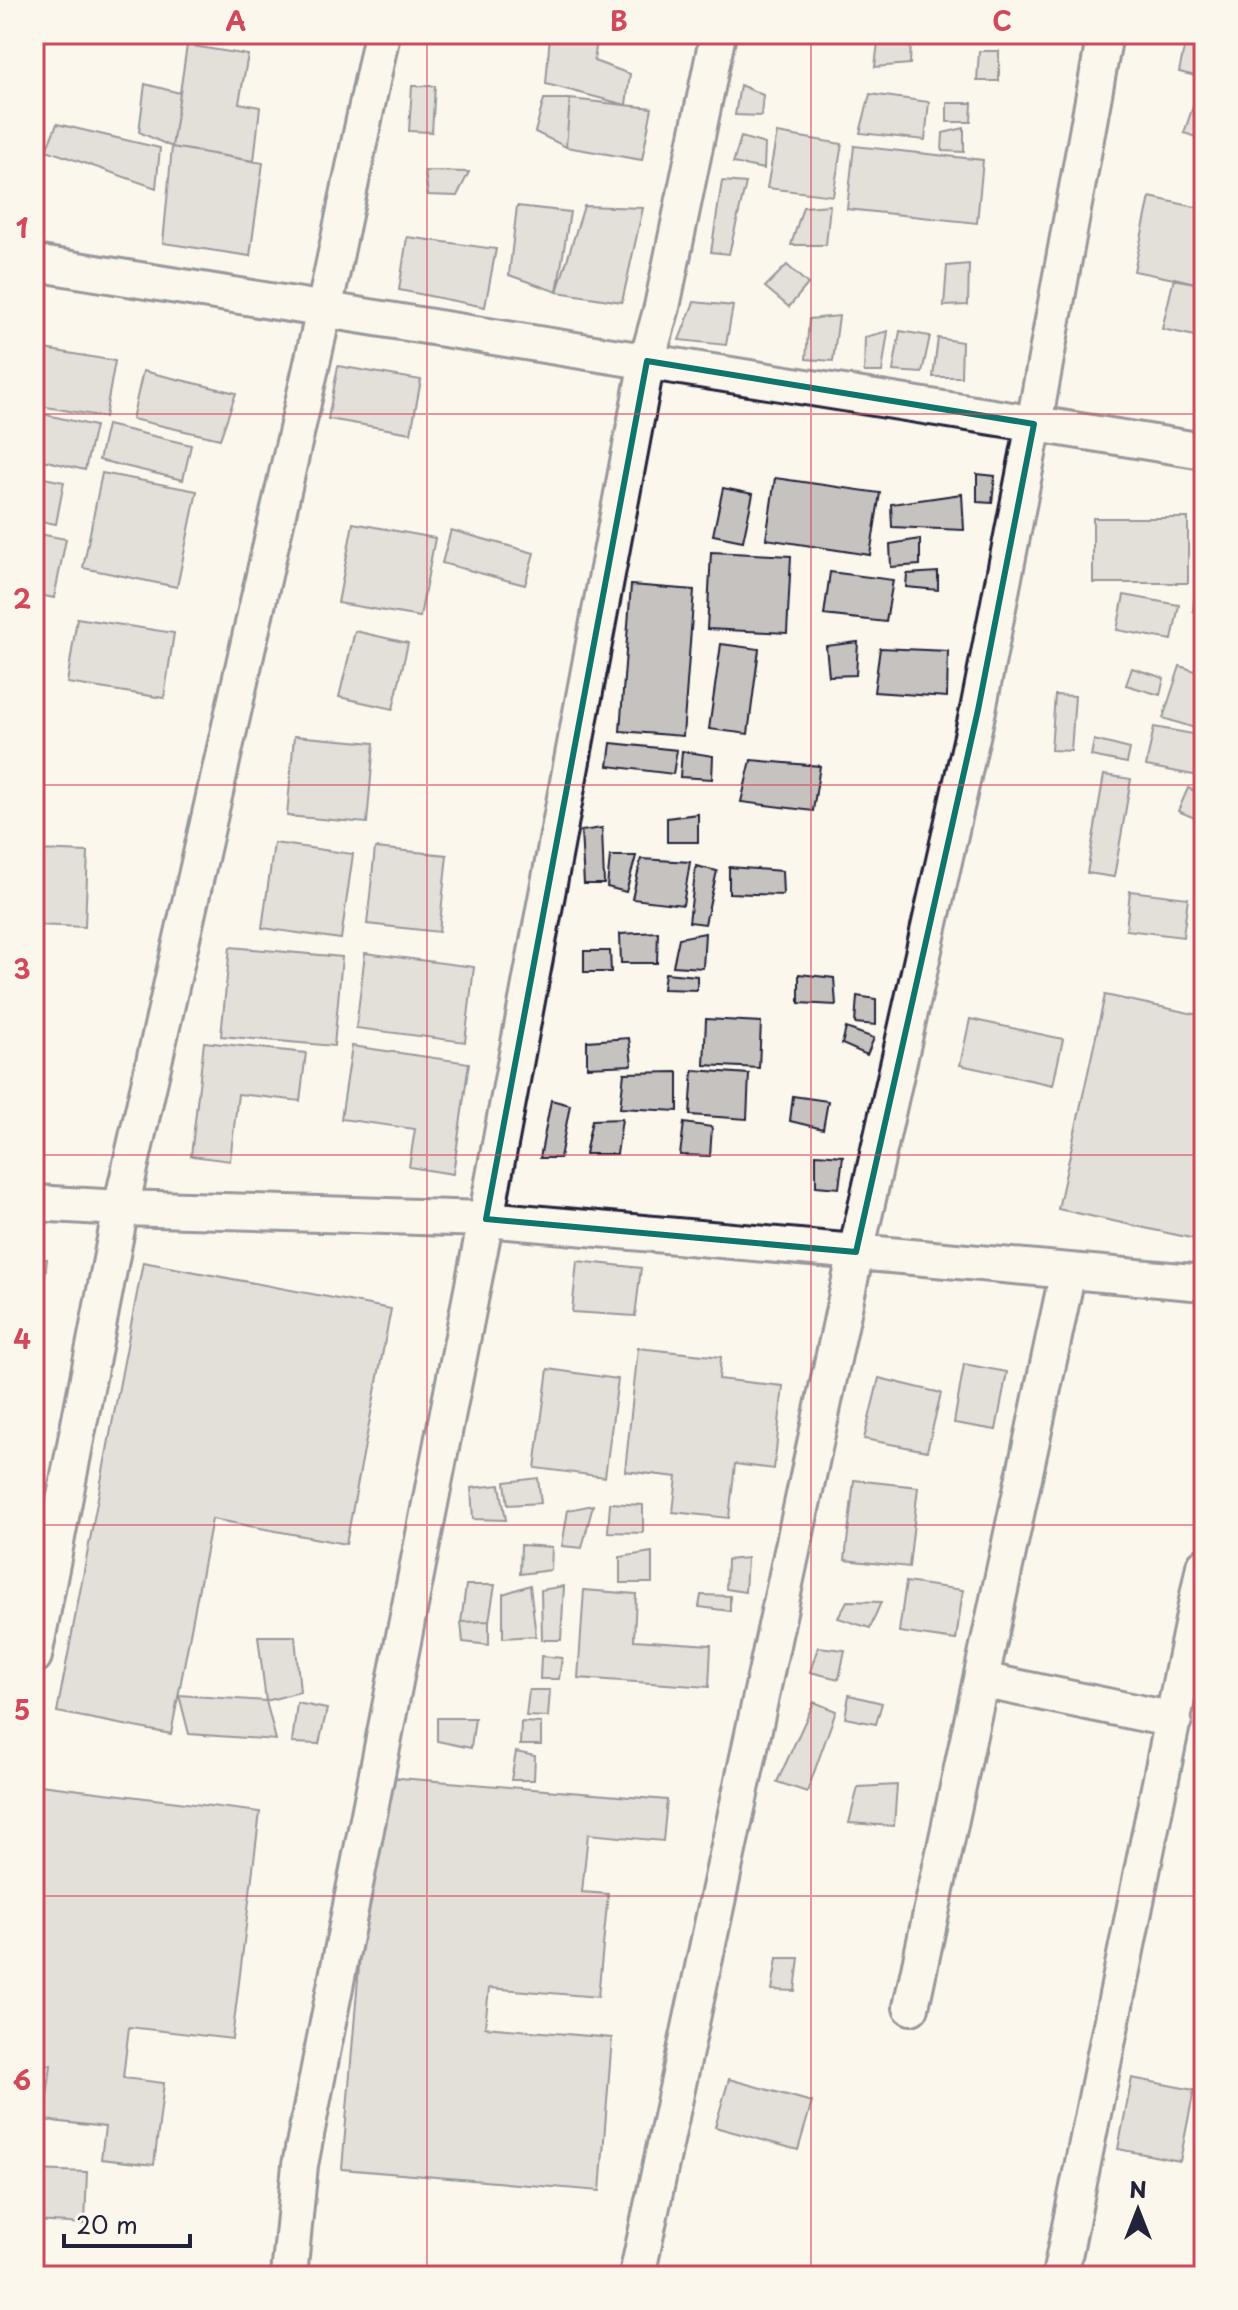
<svg xmlns="http://www.w3.org/2000/svg" width="1238" height="2310" viewBox="0 0 1238 2310" font-family="'Playpen Sans',sans-serif">
	<style>
		.building { fill: #c6c2c0; stroke: #22223b; stroke-width: 2 }
		.lines { fill: none; stroke-linecap: round; stroke-linejoin: round }
		.minor-casing { stroke: #22223b; stroke-width: 40 }
		.minor { stroke: #fbf7ec; stroke-width: 34 }
		.marked { fill: none; stroke: #0f766e; stroke-width: 6; stroke-linejoin: round }
		.grid { fill: none; stroke: #d1495b; stroke-width: 2; stroke-opacity: 0.55 }
		.neatline { fill: none; stroke: #d1495b; stroke-width: 3 }
		.grid-label { font-size: 26px; text-anchor: middle; font-weight: bold; fill: #d1495b }
	</style>
	<rect width="100%" height="100%" fill="#fbf7ec"/>
	<filter id="ink" filterUnits="userSpaceOnUse"><feTurbulence type="fractalNoise" baseFrequency=".0125" numOctaves="2"/><feDisplacementMap in="SourceGraphic" scale="16" xChannelSelector="R" yChannelSelector="G"/><feConvolveMatrix kernelMatrix="1 2 1 2 8 2 1 2 1" color-interpolation-filters="sRGB"/></filter>
	<g filter="url(#ink)">
		<path class="building" d="M 550,34 L 598,34 L 594,61 L 630,74 L 626,105 L 546,84 Z
			M 1187,34 L 1204,34 L 1204,78 L 1179,72 Z
			M 911,41 L 910,64 L 875,67 L 878,42 Z
			M 187,45 L 248,55 L 239,103 L 260,107 L 254,161 L 172,147 Z
			M 979,51 L 999,51 L 999,81 L 977,81 Z
			M 145,84 L 180,93 L 172,147 L 139,132 Z
			M 740,85 L 763,95 L 761,116 L 735,115 Z
			M 412,86 L 435,86 L 432,132 L 409,131 Z
			M 1199,89 L 1204,91 L 1204,140 L 1184,133 Z
			M 870,94 L 929,102 L 925,140 L 860,133 Z
			M 544,99 L 570,99 L 566,147 L 535,132 Z
			M 570,99 L 652,108 L 642,160 L 566,147 Z
			M 947,103 L 972,103 L 971,122 L 947,122 Z
			M 57,124 L 160,148 L 156,188 L 46,150 Z
			M 964,128 L 964,152 L 942,151 L 943,133 Z
			M 777,133 L 842,144 L 833,196 L 767,188 Z
			M 741,137 L 765,144 L 764,169 L 733,163 Z
			M 854,146 L 983,160 L 977,223 L 847,209 Z
			M 172,147 L 263,163 L 250,256 L 163,243 Z
			M 425,171 L 469,172 L 457,196 L 428,195 Z
			M 722,181 L 746,183 L 729,254 L 711,252 Z
			M 1150,197 L 1204,209 L 1204,285 L 1134,271 Z
			M 830,205 L 826,245 L 791,245 L 803,207 Z
			M 517,206 L 570,212 L 557,292 L 509,275 Z
			M 584,206 L 643,208 L 622,302 L 557,292 Z
			M 407,237 L 496,249 L 485,307 L 399,290 Z
			M 969,264 L 968,305 L 944,306 L 947,266 Z
			M 787,265 L 808,284 L 789,307 L 765,287 Z
			M 1174,278 L 1204,285 L 1204,338 L 1162,329 Z
			M 694,302 L 733,306 L 726,345 L 679,340 Z
			M 839,316 L 833,361 L 806,359 L 809,319 Z
			M 888,331 L 882,372 L 864,372 L 865,337 Z
			M 900,331 L 930,336 L 922,373 L 893,371 Z
			M 938,338 L 962,342 L 961,377 L 933,377 Z
			M 39,348 L 115,361 L 105,417 L 34,405 L 34,375 Z
			M 338,366 L 421,380 L 411,433 L 328,419 Z
			M 143,371 L 236,393 L 220,439 L 132,419 Z
			M 34,412 L 95,426 L 85,470 L 34,458 Z
			M 107,425 L 191,445 L 183,480 L 99,460 Z
			M 102,473 L 197,491 L 177,587 L 83,568 Z
			M 977,474 L 995,476 L 992,503 L 977,502 Z
			M 34,476 L 64,482 L 56,524 L 34,520 Z
			M 775,478 L 880,493 L 870,555 L 766,539 Z
			M 723,488 L 753,494 L 743,541 L 713,535 Z
			M 962,494 L 964,530 L 892,527 L 891,504 Z
			M 1093,518 L 1188,518 L 1188,583 L 1093,583 Z
			M 353,523 L 435,538 L 420,617 L 338,603 Z
			M 1204,527 L 1204,613 L 1193,611 Z
			M 451,530 L 534,553 L 525,585 L 442,563 Z
			M 34,533 L 66,539 L 54,598 L 34,594 Z
			M 920,539 L 920,565 L 891,567 L 890,544 Z
			M 711,552 L 791,556 L 787,633 L 707,629 Z
			M 830,572 L 893,580 L 886,622 L 824,615 Z
			M 938,572 L 938,590 L 906,587 L 907,574 Z
			M 631,585 L 694,590 L 683,736 L 620,731 Z
			M 1124,595 L 1179,605 L 1172,640 L 1117,630 Z
			M 77,618 L 174,633 L 164,698 L 67,683 Z
			M 355,631 L 408,643 L 393,709 L 339,697 Z
			M 858,642 L 856,675 L 829,676 L 826,646 Z
			M 721,644 L 759,649 L 748,734 L 709,729 Z
			M 880,648 L 948,651 L 947,697 L 874,692 Z
			M 1180,666 L 1204,674 L 1204,731 L 1163,718 Z
			M 1132,668 L 1164,678 L 1160,695 L 1126,685 Z
			M 1055,695 L 1075,696 L 1071,751 L 1051,750 Z
			M 1154,727 L 1204,736 L 1204,777 L 1146,766 Z
			M 294,736 L 374,743 L 367,823 L 287,816 Z
			M 1094,740 L 1130,749 L 1127,763 L 1091,756 Z
			M 611,743 L 677,750 L 673,774 L 608,766 Z
			M 682,751 L 713,756 L 712,779 L 680,777 Z
			M 751,760 L 820,766 L 813,811 L 741,802 Z
			M 1104,775 L 1131,779 L 1114,877 L 1087,873 Z
			M 1188,788 L 1204,795 L 1204,822 L 1178,811 Z
			M 698,814 L 698,842 L 667,842 L 667,818 Z
			M 602,828 L 604,884 L 584,884 L 581,831 Z
			M 274,843 L 353,854 L 341,939 L 262,928 Z
			M 375,848 L 447,855 L 439,932 L 367,924 Z
			M 36,850 L 88,852 L 85,927 L 34,925 Z
			M 610,856 L 636,856 L 626,892 L 607,887 Z
			M 641,859 L 690,862 L 683,905 L 632,899 Z
			M 696,866 L 717,871 L 705,924 L 689,922 Z
			M 729,867 L 782,871 L 783,895 L 729,893 Z
			M 1130,891 L 1188,898 L 1183,937 L 1126,930 Z
			M 658,932 L 657,963 L 621,963 L 620,934 Z
			M 705,933 L 703,968 L 673,966 L 679,938 Z
			M 230,947 L 342,957 L 334,1046 L 221,1036 Z
			M 584,951 L 610,951 L 611,972 L 584,972 Z
			M 365,953 L 474,967 L 465,1042 L 356,1028 Z
			M 665,973 L 697,976 L 697,990 L 663,989 Z
			M 799,974 L 834,978 L 836,1005 L 799,1003 Z
			M 1105,995 L 1204,1016 L 1204,1241 L 1058,1209 Z
			M 857,996 L 876,999 L 876,1025 L 855,1023 Z
			M 706,1019 L 761,1022 L 759,1068 L 704,1065 Z
			M 970,1019 L 1063,1039 L 1053,1085 L 960,1065 Z
			M 846,1028 L 874,1038 L 867,1055 L 842,1044 Z
			M 629,1038 L 632,1065 L 587,1067 L 587,1041 Z
			M 204,1042 L 306,1053 L 300,1101 L 238,1094 L 230,1161 L 191,1156 Z
			M 352,1046 L 469,1063 L 453,1174 L 409,1167 L 415,1129 L 341,1119 Z
			M 693,1070 L 749,1074 L 747,1119 L 690,1115 Z
			M 678,1072 L 678,1111 L 620,1108 L 624,1073 Z
			M 793,1096 L 828,1101 L 823,1129 L 790,1121 Z
			M 551,1100 L 570,1105 L 560,1158 L 540,1158 Z
			M 622,1119 L 617,1154 L 585,1154 L 592,1120 Z
			M 684,1123 L 712,1127 L 710,1156 L 680,1155 Z
			M 816,1154 L 843,1156 L 839,1188 L 816,1186 Z
			M 34,1258 L 47,1259 L 41,1313 L 34,1312 Z
			M 577,1261 L 641,1268 L 635,1316 L 572,1312 Z
			M 143,1262 L 391,1309 L 346,1544 L 212,1519 L 171,1734 L 57,1712 Z
			M 638,1348 L 721,1357 L 719,1379 L 783,1386 L 774,1469 L 735,1464 L 729,1518 L 673,1512 L 677,1477 L 625,1471 Z
			M 964,1364 L 1007,1372 L 996,1430 L 954,1423 Z
			M 548,1369 L 618,1379 L 605,1477 L 535,1468 Z
			M 879,1378 L 941,1393 L 927,1451 L 864,1439 Z
			M 538,1478 L 541,1503 L 508,1505 L 505,1482 Z
			M 854,1480 L 918,1487 L 909,1567 L 845,1560 Z
			M 500,1485 L 506,1520 L 473,1519 L 471,1488 Z
			M 610,1503 L 643,1505 L 643,1533 L 608,1532 Z
			M 593,1505 L 582,1548 L 562,1546 L 568,1510 Z
			M 521,1545 L 552,1547 L 551,1570 L 520,1574 Z
			M 652,1552 L 652,1583 L 620,1583 L 620,1557 Z
			M 747,1558 L 745,1592 L 726,1589 L 727,1560 Z
			M 906,1582 L 963,1590 L 956,1640 L 899,1632 Z
			M 466,1585 L 495,1585 L 489,1621 L 461,1622 Z
			M 530,1585 L 536,1636 L 503,1638 L 503,1594 Z
			M 564,1586 L 561,1640 L 542,1640 L 541,1590 Z
			M 584,1590 L 636,1594 L 634,1640 L 711,1645 L 709,1687 L 578,1678 Z
			M 701,1595 L 730,1596 L 730,1611 L 699,1607 Z
			M 847,1601 L 881,1602 L 870,1628 L 838,1618 Z
			M 489,1621 L 489,1645 L 463,1642 L 461,1622 Z
			M 258,1636 L 295,1636 L 300,1692 L 266,1701 Z
			M 818,1647 L 845,1650 L 839,1679 L 810,1672 Z
			M 541,1656 L 562,1658 L 559,1679 L 540,1679 Z
			M 529,1690 L 550,1690 L 548,1717 L 526,1716 Z
			M 179,1695 L 266,1701 L 276,1740 L 189,1734 Z
			M 849,1695 L 882,1703 L 876,1724 L 845,1718 Z
			M 814,1702 L 836,1711 L 807,1792 L 777,1782 Z
			M 297,1703 L 327,1709 L 319,1744 L 292,1743 Z
			M 437,1718 L 475,1718 L 471,1748 L 437,1741 Z
			M 521,1722 L 541,1723 L 541,1745 L 520,1745 Z
			M 516,1752 L 535,1756 L 534,1780 L 511,1780 Z
			M 375,1776 L 667,1800 L 663,1841 L 588,1834 L 582,1892 L 608,1894 L 598,1997 L 489,1988 L 485,2027 L 612,2038 L 600,2191 L 342,2169 Z
			M 40,1785 L 260,1812 L 232,2039 L 129,2027 L 123,2078 L 164,2083 L 154,2165 L 101,2159 L 105,2127 L 44,2120 L 51,2065 L 34,2063 L 34,1831 Z
			M 897,1785 L 894,1826 L 849,1823 L 858,1787 Z
			M 777,1958 L 799,1958 L 795,1991 L 772,1990 Z
			M 1132,2078 L 1194,2090 L 1180,2161 L 1118,2149 Z
			M 729,2079 L 812,2102 L 798,2150 L 715,2127 Z
			M 34,2170 L 87,2172 L 85,2224 L 34,2221 Z"/>
		<g class="lines">
			<defs>
				<path id="minor" d="M 34,263 L 1204,451
					M 34,1203 L 121,1208 L 486,1219 L 1204,1283
					M 34,1656 L 121,1208 L 324,310 L 382,34
					M 981,1680 L 1174,1720
					M 911,2007 L 1068,1271
					M 289,2276 L 300,2165 L 486,1219 L 647,361 L 662,307 L 718,34
					M 637,2276 L 856,1252 L 978,710 L 1034,424 L 1105,34
					M 1060,2276 L 1204,1566"/>
			</defs>
			<use href="#minor" class="minor-casing"/>
			<use href="#minor" class="minor"/>
		</g>
	</g>
	<path d="M0 0H1238V2310H0ZM 647,361 L 1034,424 L 978,710 L 856,1252 L 486,1219 Z" fill="#fbf7ec" fill-opacity=".55" fill-rule="evenodd"/>
	<path class="marked" d="M 647,361 L 1034,424 L 978,710 L 856,1252 L 486,1219 Z"/>
	<path class="grid" d="M 427,34 L 427,2276M 811,34 L 811,2276M 34,414 L 1204,414M 34,785 L 1204,785M 34,1155 L 1204,1155M 34,1525 L 1204,1525M 34,1896 L 1204,1896"/>
	<rect width="1238" height="2310" fill="none" stroke="#fbf7ec" stroke-width="88"/>
	<g transform="translate(1138 2210)" stroke="#fbf7ec" stroke-width="6" paint-order="stroke">
	<path d="M0-6L14 30L0 20L-14 30Z" fill="#22223b"/>
	<text y="-12" font-size="22" font-weight="bold" text-anchor="middle" fill="#22223b">N</text>
	</g>
	<path d="M64 2234v12h126v-12" fill="none" stroke="#22223b" stroke-width="4"/>
	<text x="76" y="2234" font-size="24" fill="#22223b" stroke="#fbf7ec" stroke-width="6" paint-order="stroke">20 m</text>
	<rect x="44" y="44" width="1150" height="2222" class="neatline"/>
	<g class="grid-label">
		<text x="236" y="31">A</text>
		<text x="619" y="31">B</text>
		<text x="1002" y="31">C</text>
		<text x="22" y="238">1</text>
		<text x="22" y="609">2</text>
		<text x="22" y="979">3</text>
		<text x="22" y="1349">4</text>
		<text x="22" y="1720">5</text>
		<text x="22" y="2090">6</text>
	</g>
</svg>
